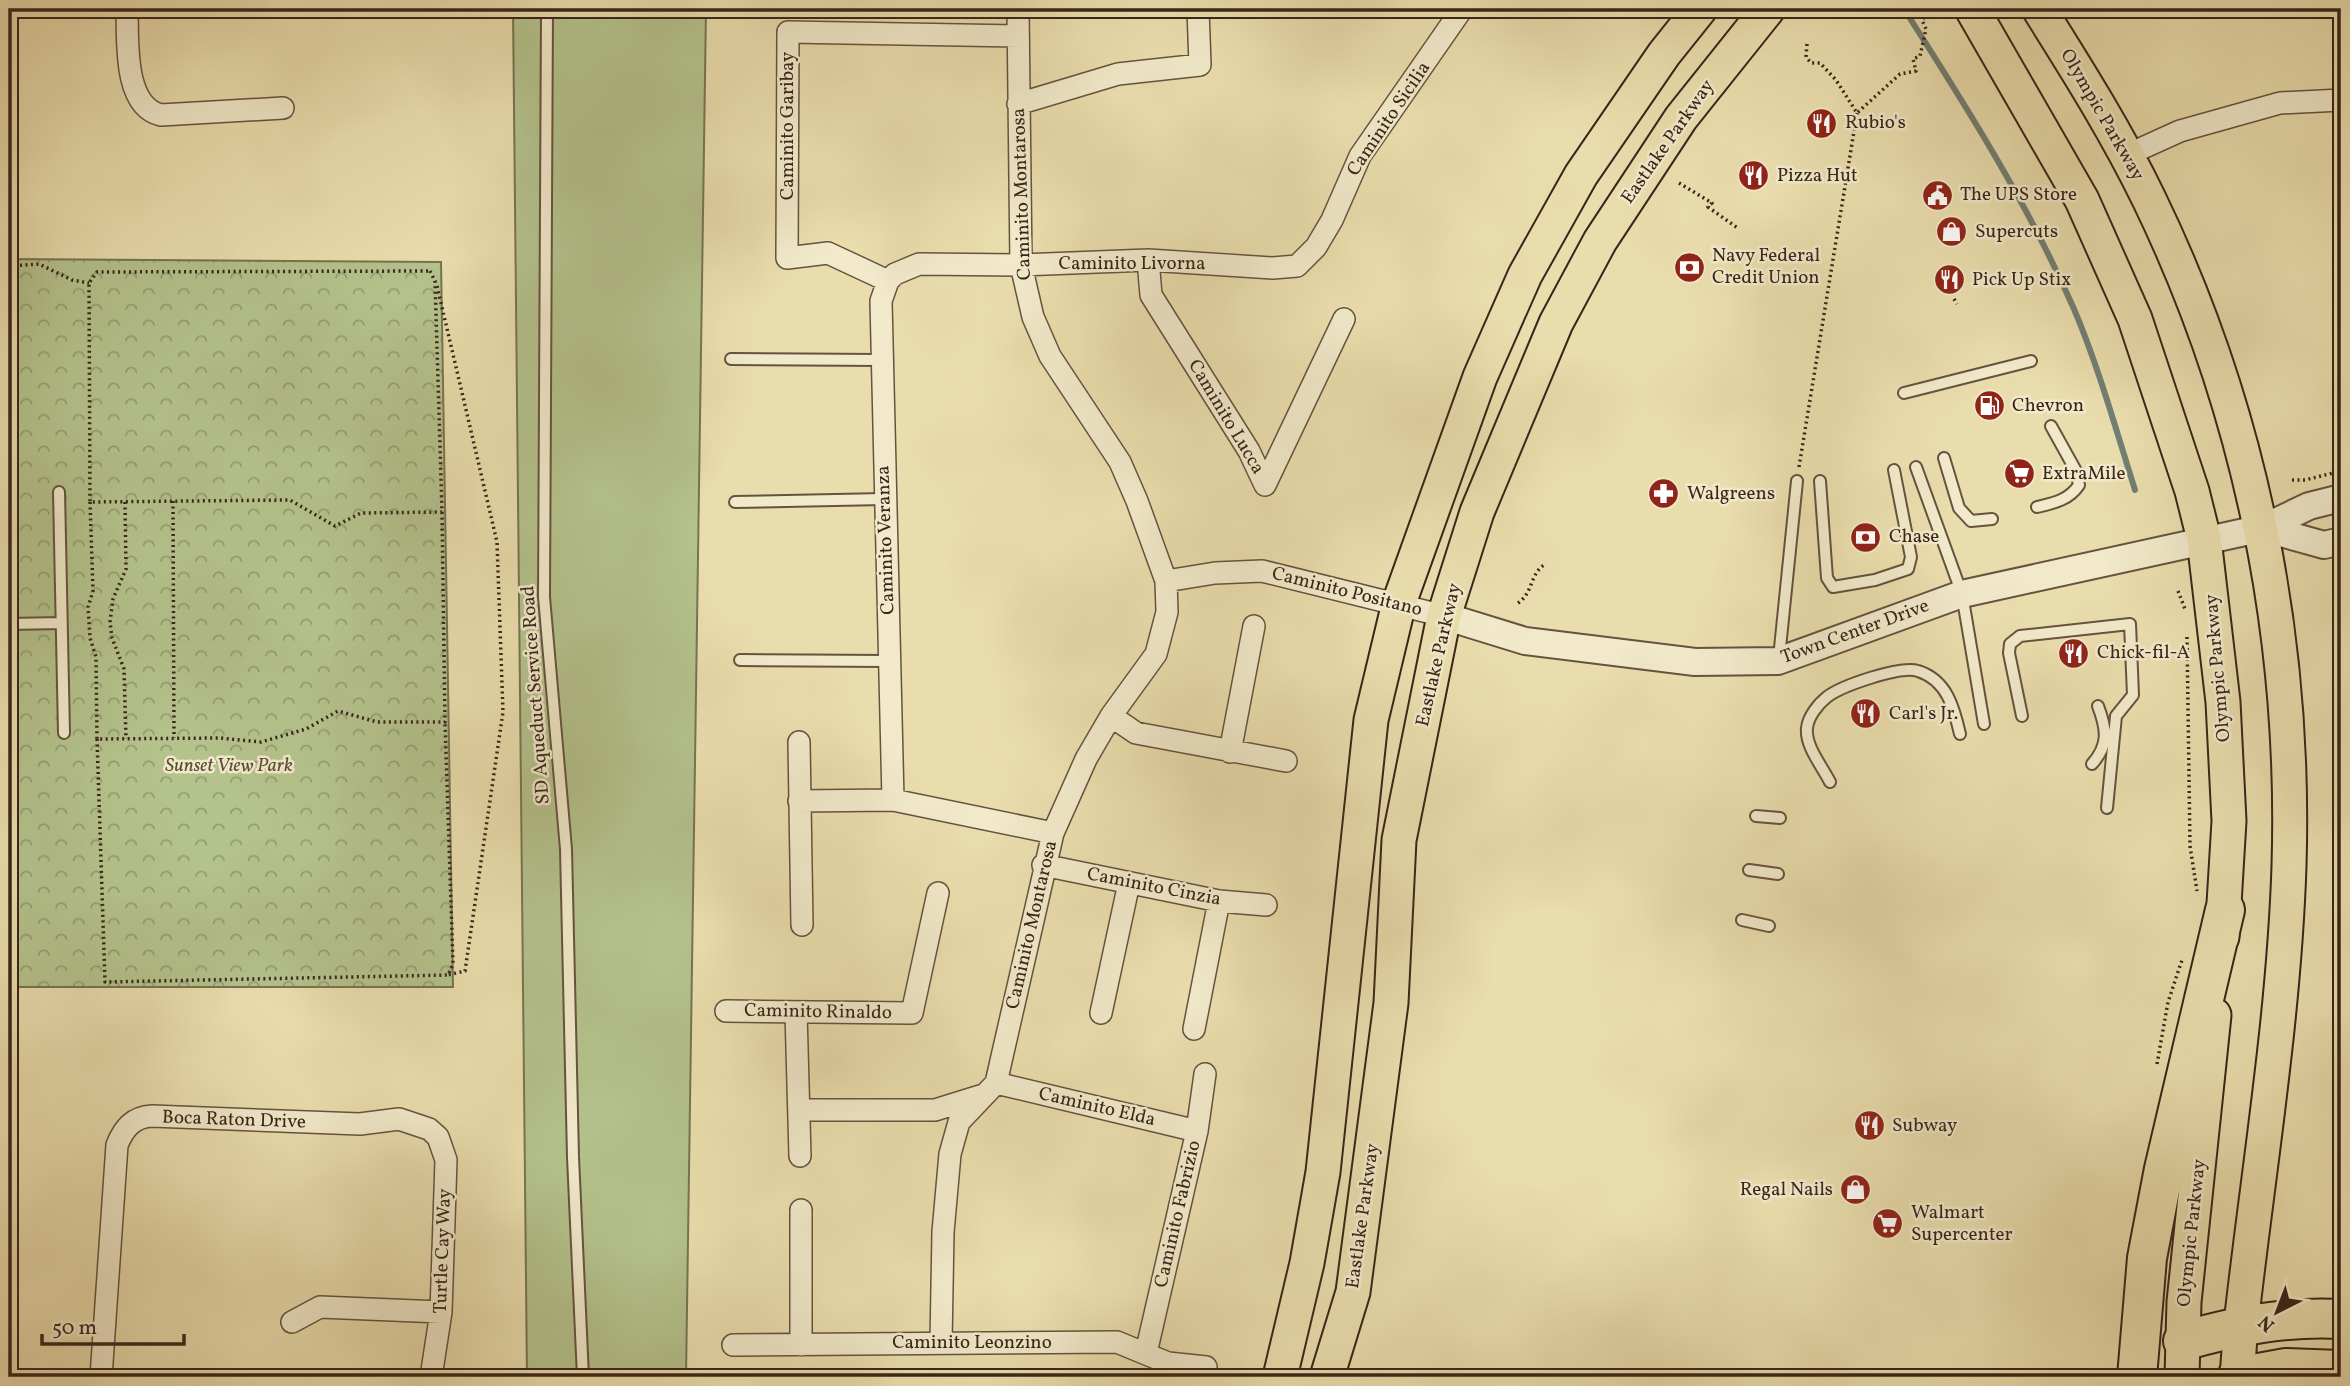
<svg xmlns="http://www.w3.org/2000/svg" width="2350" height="1386" viewBox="0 0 2350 1386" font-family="Vollkorn,serif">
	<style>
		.grass { fill: #b4c28c; stroke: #767453; stroke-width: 2 }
		.park { fill: url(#park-crowns); stroke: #767453; stroke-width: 2 }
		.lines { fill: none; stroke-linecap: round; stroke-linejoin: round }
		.stream { stroke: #727f73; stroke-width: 6 }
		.service-casing { stroke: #65533f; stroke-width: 14 }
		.minor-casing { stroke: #65533f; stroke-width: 24 }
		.tertiary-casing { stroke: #65533f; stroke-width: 30 }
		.primary-casing { stroke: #39251a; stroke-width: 37 }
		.motorway-casing { stroke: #39251a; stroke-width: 42 }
		.path { stroke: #39251a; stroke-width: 3.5; stroke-dasharray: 2 3.5; stroke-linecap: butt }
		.service { stroke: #f1e9ca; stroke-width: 10 }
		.minor { stroke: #f1e9ca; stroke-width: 21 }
		.tertiary { stroke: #f1e9ca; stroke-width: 26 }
		.primary { stroke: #eaddad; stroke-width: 33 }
		.motorway { stroke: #eaddad; stroke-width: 38 }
		.labels { text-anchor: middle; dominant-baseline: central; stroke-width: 5; stroke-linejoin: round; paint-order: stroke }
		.street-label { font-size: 19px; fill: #39251a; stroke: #f1e9ca }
		.poi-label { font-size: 19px; fill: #39251a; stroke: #f1e9ca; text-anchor: start }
		.park-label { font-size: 19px; font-style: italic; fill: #584c36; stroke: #f1e9ca }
	</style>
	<defs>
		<pattern id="park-crowns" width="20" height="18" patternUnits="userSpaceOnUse" patternTransform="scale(1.75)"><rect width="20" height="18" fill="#b4c28c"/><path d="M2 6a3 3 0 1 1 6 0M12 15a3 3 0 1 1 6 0" fill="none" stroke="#939d72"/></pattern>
	</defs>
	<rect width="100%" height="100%" fill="#eaddad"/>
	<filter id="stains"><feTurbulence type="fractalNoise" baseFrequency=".00286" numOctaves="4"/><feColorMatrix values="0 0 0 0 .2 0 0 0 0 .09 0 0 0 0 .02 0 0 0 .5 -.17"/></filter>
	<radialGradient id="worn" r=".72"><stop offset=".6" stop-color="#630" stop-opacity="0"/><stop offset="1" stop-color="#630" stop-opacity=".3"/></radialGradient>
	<path class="grass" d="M 513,9 L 706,9 L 686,1377 L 527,1377 Z"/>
	<path class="park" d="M 9,259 L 441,262 L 453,987 L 10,987 Z"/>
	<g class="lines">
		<path class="stream" d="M 1904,9 C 1966,106 2028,204 2074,309 C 2099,368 2116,430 2135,490"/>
		<defs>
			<path id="service" d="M 547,9 L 544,597 L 566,849 L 573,1157 L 583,1377
				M 731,359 L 881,360
				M 1904,393 L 2031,361
				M 1944,458 L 1959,508 L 1971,521 L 1992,519
				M 1916,467 L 1962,594 L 1984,724
				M 1820,481 L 1827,578 L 1833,587 L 1875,580 L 1908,569 L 1911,557 L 1894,470
				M 59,492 L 64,733
				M 735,502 L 884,499
				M 2037,507 C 2054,503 2069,500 2079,485 L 2076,471 L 2051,426
				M 9,624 L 61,623
				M 1779,658 L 1797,481
				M 740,660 L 889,661
				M 2022,716 L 2009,653 L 2010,644 L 2020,636 L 2130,624 L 2133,695 L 2116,716 L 2107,808
				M 2092,764 C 2109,745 2107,730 2098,706
				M 1830,782 C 1822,766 1805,746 1807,728 C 1808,717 1818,704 1827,697 C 1841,686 1901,665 1918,671 C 1947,680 1954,708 1960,734
				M 1756,816 L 1780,818
				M 1749,870 L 1778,874
				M 1742,920 L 1769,926"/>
			<path id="minor" d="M 127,9 C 128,40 123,106 161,115 L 283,108
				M 1018,104 L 1118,74 L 1200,65 L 1198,9
				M 2127,155 L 2180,131 L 2280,103 L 2341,100
				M 1148,260 L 1151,295 L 1249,451 L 1265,485 L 1344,319
				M 888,281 L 828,253 L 787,258 L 788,32 L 1018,36
				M 1166,581 L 1215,573 L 1262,571 L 1444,616
				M 1111,716 L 1136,733 L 1286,761
				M 799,742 L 802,925
				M 1230,752 L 1254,626
				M 893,800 L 881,301 L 888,281 L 895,274 L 919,264 L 1021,265 L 1148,260 L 1273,268 L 1297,266 L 1316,247 L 1332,220 L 1360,156 L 1462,9
				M 799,801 L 893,800 L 1053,833
				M 1043,865 L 1219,901 L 1266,905
				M 726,1011 L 912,1013 L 938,893
				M 796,1012 L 800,1156
				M 1101,1013 L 1129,883
				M 1194,1029 L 1219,901
				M 996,1083 L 1197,1131
				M 799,1110 L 935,1110 L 980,1096
				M 801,1210 L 801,1345
				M 292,1322 L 320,1307 L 441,1312
				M 941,1342 L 943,1232 L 950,1154 L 959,1122 L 996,1083 L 1053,833 L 1086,759 L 1111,716 L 1156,654 L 1167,612 L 1166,581 L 1137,501 L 1120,462 L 1050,356 L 1033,317 L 1021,265 L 1018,9
				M 733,1345 L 1117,1342 L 1168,1363 L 1206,1367
				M 1146,1353 L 1197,1131 L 1205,1074
				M 101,1377 L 117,1145 C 124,1128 133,1117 152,1116 L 360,1124 L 399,1119 L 429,1129 L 438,1137 L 446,1160 L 441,1312 L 431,1377"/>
			<path id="tertiary" d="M 2263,528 L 2324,545 L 2341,541
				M 1444,616 L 1525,641 L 1695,662 L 1778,661 L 1962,594 L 2263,528 L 2309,506 L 2341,498"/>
			<path id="primary" d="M 1972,9 L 2082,200 L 2135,319 L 2192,491 L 2204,539 L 2223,702 L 2229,821 L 2222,937
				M 2039,9 C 2078,71 2117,133 2149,199 C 2250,407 2296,636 2289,866 C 2284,1019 2258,1172 2241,1324 L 2237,1377
				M 1280,1377 L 1307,1263 L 1323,1172 L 1371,720 L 1399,603 L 1480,377 L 1525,275 L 1581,175 L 1664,54 L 1700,9
				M 1327,1377 L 1353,1292 L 1391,1003 L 1399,840 L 1444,616 L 1477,512 L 1556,323 L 1600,241 L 1681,118 L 1768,9
				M 2182,1377 L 2184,1302 L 2214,1015"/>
			<path id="motorway" d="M 2183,1341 C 2236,1326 2285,1316 2341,1319
				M 2137,1377 L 2147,1258 L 2164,1169 L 2225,910
				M 2237,1377 L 2286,1368 L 2341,1370"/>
		</defs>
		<use href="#service" class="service-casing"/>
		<use href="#minor" class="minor-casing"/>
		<use href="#tertiary" class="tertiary-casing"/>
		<use href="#primary" class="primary-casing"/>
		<use href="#motorway" class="motorway-casing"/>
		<path class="path" d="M 1807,44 L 1806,57 L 1811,63 L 1820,63 L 1836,80 L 1857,113 L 1900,74 L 1916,71 L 1913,59 L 1920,56 L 1926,29 L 1922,20 L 1929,10
			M 1679,183 L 1712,203 L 1708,207 L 1739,229
			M 9,266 L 39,264 L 72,280 L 89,283
			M 430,271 L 435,281 L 442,512 L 361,513 L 335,526 L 290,500 L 90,502 L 89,283 L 97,272 Z
			M 437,286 L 497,542 L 503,712 L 465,971 L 448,975
			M 1954,299 L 1957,304
			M 1799,467 L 1857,113
			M 2292,480 L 2305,480 L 2341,471
			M 173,501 L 174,738
			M 90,502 L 93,591 L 88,607 L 90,638 L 96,657 L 97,739 L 220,738 L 261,742 L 306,729 L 338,711 L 377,722 L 445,722 L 442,512
			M 125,502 L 126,569 L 113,599 L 110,622 L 112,638 L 124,669 L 126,739
			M 2178,591 L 2185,609
			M 1518,603 C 1533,593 1530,574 1544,565
			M 2187,637 L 2190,846 L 2197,891
			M 97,739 L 105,982 L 448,975 L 453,964 L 445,722
			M 2157,1064 L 2168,1002 L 2182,960"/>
		<use href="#service" class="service"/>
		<use href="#minor" class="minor"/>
		<use href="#tertiary" class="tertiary"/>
		<use href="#primary" class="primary"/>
		<use href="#motorway" class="motorway"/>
	</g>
	<defs>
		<symbol id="restaurant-disc" viewBox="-11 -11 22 22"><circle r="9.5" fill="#8f2418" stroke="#f1e9ca"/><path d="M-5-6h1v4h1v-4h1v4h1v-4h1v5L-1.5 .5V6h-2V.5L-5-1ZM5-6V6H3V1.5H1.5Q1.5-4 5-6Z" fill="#fff"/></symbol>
		<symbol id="civic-disc" viewBox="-11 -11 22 22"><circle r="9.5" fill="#8f2418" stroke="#f1e9ca"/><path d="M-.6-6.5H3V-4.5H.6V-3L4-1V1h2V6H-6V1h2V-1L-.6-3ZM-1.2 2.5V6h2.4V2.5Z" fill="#fff"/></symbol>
		<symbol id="shop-disc" viewBox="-11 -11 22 22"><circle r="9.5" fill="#8f2418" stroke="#f1e9ca"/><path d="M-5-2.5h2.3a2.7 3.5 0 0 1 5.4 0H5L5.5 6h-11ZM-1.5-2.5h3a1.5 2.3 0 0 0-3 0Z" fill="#fff"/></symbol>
		<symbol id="bank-disc" viewBox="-11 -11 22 22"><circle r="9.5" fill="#8f2418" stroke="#f1e9ca"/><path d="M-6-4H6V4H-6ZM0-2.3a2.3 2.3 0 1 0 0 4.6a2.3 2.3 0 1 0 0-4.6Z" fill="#fff"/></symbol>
		<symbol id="fuel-disc" viewBox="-11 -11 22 22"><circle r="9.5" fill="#8f2418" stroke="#f1e9ca"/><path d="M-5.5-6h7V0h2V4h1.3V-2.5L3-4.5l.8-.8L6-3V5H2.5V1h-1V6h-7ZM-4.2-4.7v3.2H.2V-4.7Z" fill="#fff"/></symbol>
		<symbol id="supermarket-disc" viewBox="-11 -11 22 22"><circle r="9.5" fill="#8f2418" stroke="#f1e9ca"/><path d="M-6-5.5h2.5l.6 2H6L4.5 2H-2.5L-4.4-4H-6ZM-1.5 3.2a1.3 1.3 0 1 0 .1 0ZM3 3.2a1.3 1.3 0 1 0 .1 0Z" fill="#fff"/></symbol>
		<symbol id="pharmacy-disc" viewBox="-11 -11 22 22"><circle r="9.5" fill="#8f2418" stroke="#f1e9ca"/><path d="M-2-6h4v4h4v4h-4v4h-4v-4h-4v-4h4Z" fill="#fff"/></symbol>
	</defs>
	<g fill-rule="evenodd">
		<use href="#restaurant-disc" x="1804" y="106" width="35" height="35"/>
		<use href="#restaurant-disc" x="1736" y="158" width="35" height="35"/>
		<use href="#civic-disc" x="1920" y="178" width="35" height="35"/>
		<use href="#shop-disc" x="1934" y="214" width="35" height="35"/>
		<use href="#bank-disc" x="1672" y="250" width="35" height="35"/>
		<use href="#restaurant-disc" x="1932" y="262" width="35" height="35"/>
		<use href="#fuel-disc" x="1972" y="388" width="35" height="35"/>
		<use href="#supermarket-disc" x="2002" y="456" width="35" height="35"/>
		<use href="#pharmacy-disc" x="1646" y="476" width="35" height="35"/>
		<use href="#bank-disc" x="1848" y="520" width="35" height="35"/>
		<use href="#restaurant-disc" x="2056" y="636" width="35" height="35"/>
		<use href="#restaurant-disc" x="1848" y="696" width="35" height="35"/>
		<use href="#restaurant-disc" x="1852" y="1108" width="35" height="35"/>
		<use href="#shop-disc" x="1838" y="1172" width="35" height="35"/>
		<use href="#supermarket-disc" x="1870" y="1206" width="35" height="35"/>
	</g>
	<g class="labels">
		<g class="street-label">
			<text transform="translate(2102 115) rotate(60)">Olympic Parkway</text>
			<text transform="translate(1389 119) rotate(-56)">Caminito Sicilia</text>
			<text transform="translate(788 126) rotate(-90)">Caminito Garibay</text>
			<text transform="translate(1668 142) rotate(-55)">Eastlake Parkway</text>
			<text transform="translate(1022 194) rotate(-92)">Caminito Montarosa</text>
			<text x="1132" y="264">Caminito Livorna</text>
			<text transform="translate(1226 417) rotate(59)">Caminito Lucca</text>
			<text transform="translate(886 540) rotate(-92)">Caminito Veranza</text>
			<text transform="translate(1347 592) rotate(14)">Caminito Positano</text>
			<text transform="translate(1855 632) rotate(-20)">Town Center Drive</text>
			<text transform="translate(1439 655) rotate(-77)">Eastlake Parkway</text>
			<text transform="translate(2218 668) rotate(-95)">Olympic Parkway</text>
			<text transform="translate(536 695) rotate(-94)">SD Aqueduct Service Road</text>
			<text transform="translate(1154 887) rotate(11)">Caminito Cinzia</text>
			<text transform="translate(1032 925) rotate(-77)">Caminito Montarosa</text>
			<text transform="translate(818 1012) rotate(1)">Caminito Rinaldo</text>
			<text transform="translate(1097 1107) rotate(13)">Caminito Elda</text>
			<text transform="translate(234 1120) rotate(2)">Boca Raton Drive</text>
			<text transform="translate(1178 1214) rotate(-77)">Caminito Fabrizio</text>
			<text transform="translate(1363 1216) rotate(-82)">Eastlake Parkway</text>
			<text transform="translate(2192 1233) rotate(-84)">Olympic Parkway</text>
			<text transform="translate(443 1251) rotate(-88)">Turtle Cay Way</text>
			<text x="972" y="1343">Caminito Leonzino</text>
		</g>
		<g class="poi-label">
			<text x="1845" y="123">Rubio's</text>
			<text x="1777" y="176">Pizza Hut</text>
			<text x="1960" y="195">The UPS Store</text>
			<text x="1975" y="232">Supercuts</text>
			<text x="1712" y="256">Navy Federal<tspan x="1712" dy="22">Credit Union</tspan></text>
			<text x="1972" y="280">Pick Up Stix</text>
			<text x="2012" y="406">Chevron</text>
			<text x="2042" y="474">ExtraMile</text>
			<text x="1687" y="494">Walgreens</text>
			<text x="1889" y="537">Chase</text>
			<text x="2097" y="653">Chick-fil-A</text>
			<text x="1889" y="714">Carl's Jr.</text>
			<text x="1892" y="1126">Subway</text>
			<text x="1833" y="1190" text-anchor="end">Regal Nails</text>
			<text x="1911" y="1213">Walmart<tspan x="1911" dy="22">Supercenter</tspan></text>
		</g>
		<g class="park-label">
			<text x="229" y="766">Sunset View Park</text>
		</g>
	</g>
	<rect width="2350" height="1386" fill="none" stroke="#eaddad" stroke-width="35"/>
	<rect x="10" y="10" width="2329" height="1365" fill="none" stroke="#39251a" stroke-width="3.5"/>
	<rect x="18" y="18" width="2315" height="1351" fill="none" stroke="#39251a" stroke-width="2"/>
	<g transform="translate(2277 1312) rotate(222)" stroke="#f1e9ca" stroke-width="5" paint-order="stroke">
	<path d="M0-5L12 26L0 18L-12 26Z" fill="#39251a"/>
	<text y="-10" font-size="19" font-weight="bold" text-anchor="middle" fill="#39251a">N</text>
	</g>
	<path d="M42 1334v10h142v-10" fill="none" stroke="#39251a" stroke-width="3.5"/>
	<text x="52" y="1334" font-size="21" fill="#39251a" stroke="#f1e9ca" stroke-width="5" paint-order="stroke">50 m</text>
	<rect width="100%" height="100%" filter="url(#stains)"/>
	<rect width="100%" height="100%" fill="url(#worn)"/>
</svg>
